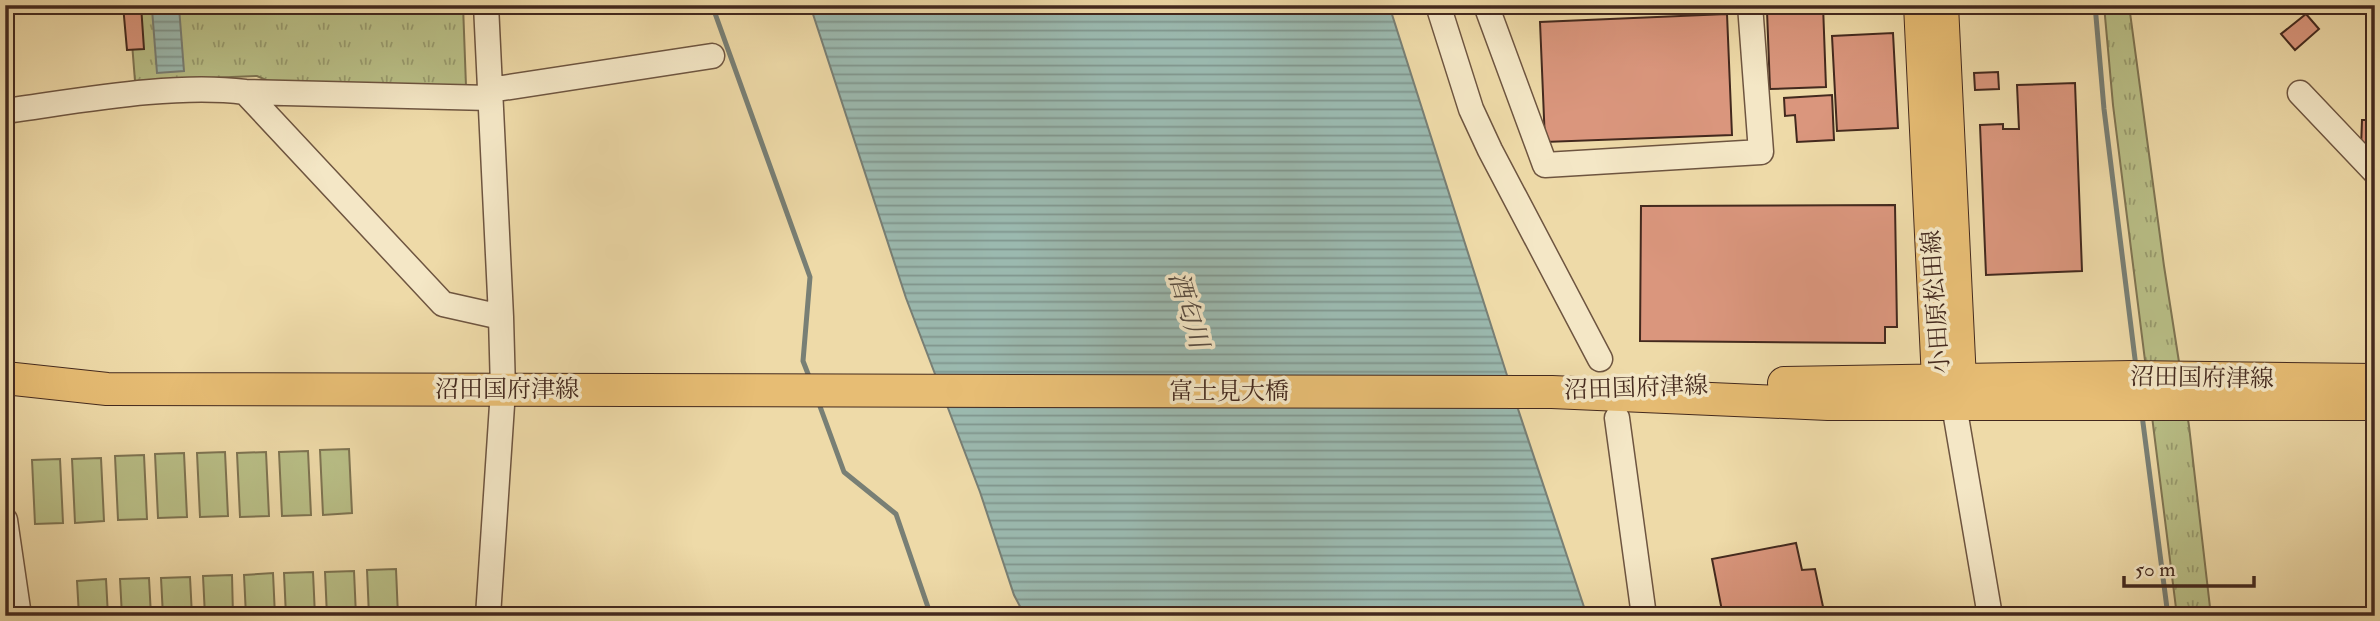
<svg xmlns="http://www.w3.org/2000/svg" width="2380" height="621" viewBox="0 0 2380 621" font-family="'IM FELL Double Pica','Noto Serif JP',serif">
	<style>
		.grass { fill: url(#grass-tufts); stroke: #7e7452; stroke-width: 2 }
		.pitch { fill: #b9bf87; stroke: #7e7452; stroke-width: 2 }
		.water { fill: url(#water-rules); stroke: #787f75; stroke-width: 2 }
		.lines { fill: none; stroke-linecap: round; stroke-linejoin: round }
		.stream { stroke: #787f75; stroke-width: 5 }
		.building { fill: #da967d; stroke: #43291e; stroke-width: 2 }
		.minor-casing { stroke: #6e5540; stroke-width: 27 }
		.major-casing { stroke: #43291e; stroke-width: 34 }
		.minor { stroke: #f4e7c6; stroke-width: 24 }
		.major { stroke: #e7bd74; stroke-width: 32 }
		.labels { text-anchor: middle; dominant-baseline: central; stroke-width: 7; stroke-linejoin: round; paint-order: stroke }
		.street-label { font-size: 24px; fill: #43291e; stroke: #f4e7c6 }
		.water-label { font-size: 26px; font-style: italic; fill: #594d42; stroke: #f4e7c6 }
	</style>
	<defs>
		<pattern id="grass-tufts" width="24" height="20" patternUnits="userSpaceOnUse" patternTransform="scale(1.75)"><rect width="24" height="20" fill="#b9bf87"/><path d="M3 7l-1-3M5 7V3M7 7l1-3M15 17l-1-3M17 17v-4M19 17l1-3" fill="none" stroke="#989b6e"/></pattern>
		<pattern id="water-rules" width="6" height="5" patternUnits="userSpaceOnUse" patternTransform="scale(1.75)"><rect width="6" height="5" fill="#9bb9af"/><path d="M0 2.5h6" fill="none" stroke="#80968e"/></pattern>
	</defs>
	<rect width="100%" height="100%" fill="#eedaa8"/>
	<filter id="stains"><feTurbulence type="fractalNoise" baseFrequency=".00286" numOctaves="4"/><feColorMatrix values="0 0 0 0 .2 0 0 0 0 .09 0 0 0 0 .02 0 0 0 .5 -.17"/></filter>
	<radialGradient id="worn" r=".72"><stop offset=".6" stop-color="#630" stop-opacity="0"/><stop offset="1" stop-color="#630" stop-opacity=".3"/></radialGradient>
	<path class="grass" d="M 129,5 L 463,5 L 466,86 L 273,83 L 257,76 L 135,81 Z
		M 2104,5 L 2129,5 L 2164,266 L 2189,426 L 2211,616 L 2177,616 L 2113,105 Z"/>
	<path class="pitch" d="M 349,449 L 352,513 L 323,515 L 320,450 Z
		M 308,451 L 311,515 L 282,516 L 279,452 Z
		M 225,452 L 228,516 L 200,517 L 197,453 Z
		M 266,452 L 269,516 L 240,517 L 237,453 Z
		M 184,453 L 187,517 L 158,518 L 155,454 Z
		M 144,455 L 147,519 L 118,520 L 115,456 Z
		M 101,458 L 104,521 L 75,523 L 72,459 Z
		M 60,459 L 63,523 L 35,524 L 32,460 Z
		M 396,569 L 398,616 L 369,616 L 367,570 Z
		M 354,571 L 356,616 L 327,616 L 325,572 Z
		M 313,572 L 315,616 L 286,616 L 284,573 Z
		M 273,573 L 275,616 L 246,616 L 244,575 Z
		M 232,575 L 233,616 L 205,616 L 203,576 Z
		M 190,577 L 192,616 L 163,616 L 161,578 Z
		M 149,578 L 151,616 L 122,616 L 120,579 Z
		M 106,579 L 108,616 L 79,616 L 77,581 Z"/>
	<path class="water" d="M 810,5 L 1389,5 L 1512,391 L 1587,616 L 1025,616 L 1014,595 L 980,492 L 906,298 Z
		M 179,7 L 184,71 L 157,73 L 152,9 Z"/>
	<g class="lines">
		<path class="stream" d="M 712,5 L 810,277 L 803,361 L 810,379
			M 2095,5 L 2104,109 L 2136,367
			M 818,401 L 844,472 L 896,514 L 931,616
			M 2142,415 L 2168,616"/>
	</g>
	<path class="building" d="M 123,5 L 141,5 L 144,49 L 127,50 Z
		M 1807,5 L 1823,5 L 1826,87 L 1770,89 L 1767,11 L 1807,9 Z
		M 1727,14 L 1732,135 L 1545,142 L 1540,22 Z
		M 2306,14 L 2319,29 L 2295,50 L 2281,34 Z
		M 1893,33 L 1898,128 L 1837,131 L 1832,36 Z
		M 1998,72 L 1999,89 L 1975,90 L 1974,73 Z
		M 2075,83 L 2082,271 L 1986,275 L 1980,125 L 2003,124 L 2003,129 L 2019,129 L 2017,85 Z
		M 1832,95 L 1834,140 L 1797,142 L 1795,115 L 1785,116 L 1784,98 Z
		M 2362,120 L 2375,120 L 2375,148 L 2361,148 Z
		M 1895,205 L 1897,327 L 1885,327 L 1885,343 L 1640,341 L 1641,206 Z
		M 1796,543 L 1802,570 L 1815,569 L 1825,616 L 1723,616 L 1712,559 Z"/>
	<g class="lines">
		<defs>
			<path id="minor" d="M 486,5 L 501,317 L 503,390 L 488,616
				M 1438,5 L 1471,109 L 1490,150 L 1600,359
				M 1486,5 L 1545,165 L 1761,152 L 1750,5
				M 490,90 L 712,56
				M 245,92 L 490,98
				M 2300,93 L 2375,172
				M 5,111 C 79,101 172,83 245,92 L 443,304 L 501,317
				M 1954,405 L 1990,616
				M 1617,418 L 1644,616
				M 5,520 L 19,616"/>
			<path id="major" d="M 1920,5 L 1938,380 L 1950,398
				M 1942,5 L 1960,380 L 1955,400
				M 5,378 L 107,389 L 1552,392 L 1828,404 L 2375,404
				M 1784,383 L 2131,377 L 2375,380"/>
		</defs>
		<use href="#minor" class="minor-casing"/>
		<use href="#major" class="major-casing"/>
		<use href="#minor" class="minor"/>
		<use href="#major" class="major"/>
	</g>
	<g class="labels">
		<g class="street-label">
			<text transform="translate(1936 302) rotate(-94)">小田原松田線</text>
			<text transform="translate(2202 378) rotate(1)">沼田国府津線</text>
			<text transform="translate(1636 388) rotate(-2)">沼田国府津線</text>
			<text x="507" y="389">沼田国府津線</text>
			<text x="1229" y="391">富士見大橋</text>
		</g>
		<g class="water-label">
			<text transform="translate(1188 310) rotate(73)">酒匂川</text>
		</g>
	</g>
	<rect width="2380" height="621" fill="none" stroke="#eedaa8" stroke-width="28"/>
	<rect x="7" y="7" width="2366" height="607" fill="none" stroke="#43291e" stroke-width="3.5"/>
	<rect x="14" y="14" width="2352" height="593" fill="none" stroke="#43291e" stroke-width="2"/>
	<path d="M2124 576v10h130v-10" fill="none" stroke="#43291e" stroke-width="3.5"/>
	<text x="2135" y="576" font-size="21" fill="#43291e" stroke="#f4e7c6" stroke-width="5" paint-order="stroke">50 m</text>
	<rect width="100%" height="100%" filter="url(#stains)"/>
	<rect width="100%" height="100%" fill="url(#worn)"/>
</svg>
